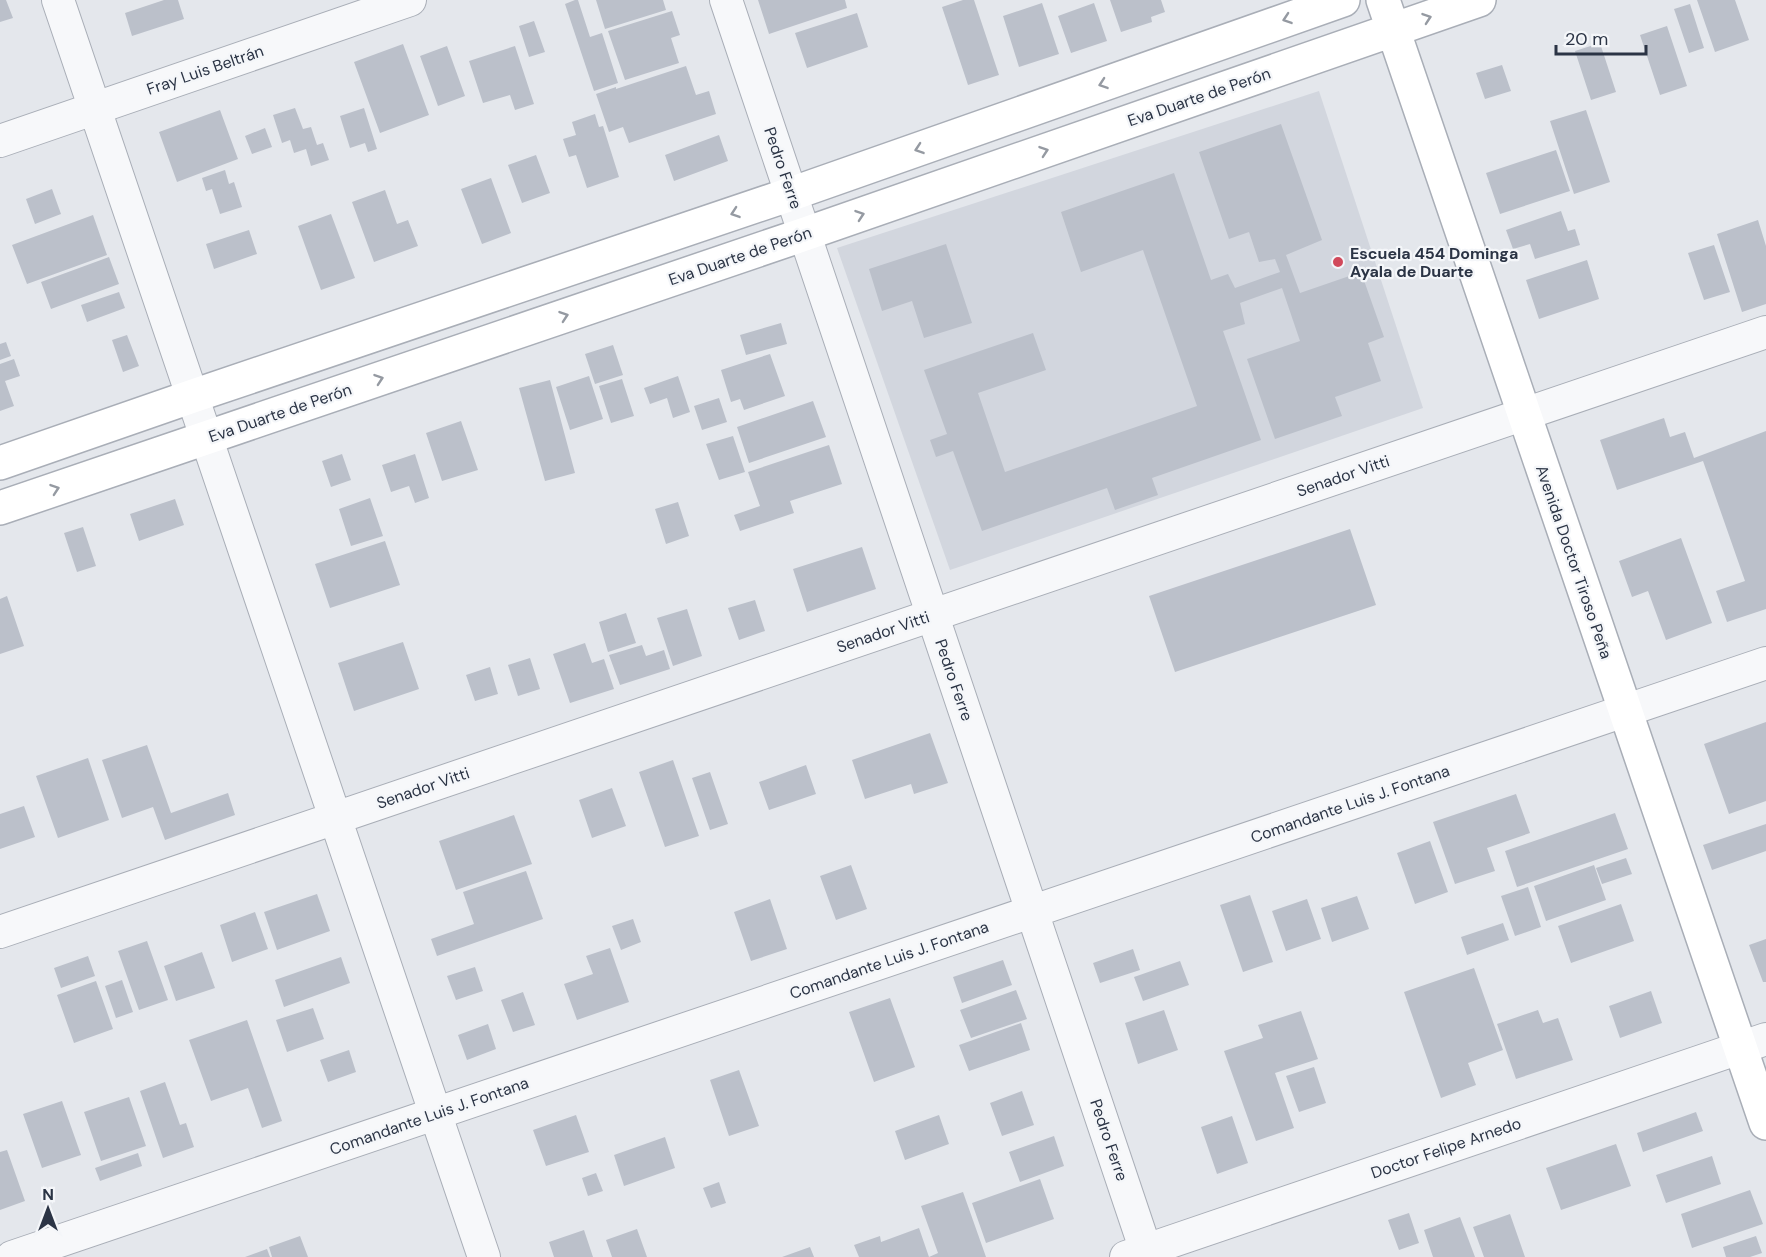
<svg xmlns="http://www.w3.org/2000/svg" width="1766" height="1257" viewBox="0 0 1766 1257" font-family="'DM Sans',sans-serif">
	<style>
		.built { fill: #d2d6de }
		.building { fill: #bbc0ca }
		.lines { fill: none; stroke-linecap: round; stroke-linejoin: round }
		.street-casing { stroke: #a9aeb7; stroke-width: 34 }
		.secondary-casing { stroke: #a9aeb7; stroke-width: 36 }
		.street { stroke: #f7f8fa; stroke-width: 32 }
		.secondary { stroke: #fff; stroke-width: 33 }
		.oneway { stroke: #959aa2 }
		.poi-dot { fill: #d1495b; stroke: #f4f6f9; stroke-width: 2 }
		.labels { text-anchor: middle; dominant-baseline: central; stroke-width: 4.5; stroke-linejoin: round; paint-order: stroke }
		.street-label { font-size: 16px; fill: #2b3445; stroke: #f4f6f9 }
		.poi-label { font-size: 16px; font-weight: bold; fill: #2b3445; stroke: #f4f6f9; text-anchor: start }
	</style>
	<rect width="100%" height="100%" fill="#e4e7ec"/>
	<path class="built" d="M 1319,91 L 1423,408 L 950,570 L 837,248 Z"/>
	<path class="building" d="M 0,0 L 6,0 L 13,18 L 0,22 Z
		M 164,0 L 178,0 L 184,19 L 132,36 L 125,13 Z
		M 575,0 L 578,0 L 590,37 L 602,33 L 618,83 L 594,91 L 565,4 Z
		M 596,0 L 663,0 L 666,10 L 605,29 Z
		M 758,0 L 845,0 L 847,8 L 769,34 Z
		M 963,0 L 974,0 L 999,75 L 968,85 L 942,7 Z
		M 1110,0 L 1161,0 L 1165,12 L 1151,17 L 1152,22 L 1121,32 Z
		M 1697,0 L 1735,0 L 1749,40 L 1715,52 Z
		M 1042,3 L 1059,54 L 1019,67 L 1003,16 Z
		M 1094,3 L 1107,41 L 1071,53 L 1058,16 Z
		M 1690,4 L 1704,48 L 1689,53 L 1674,9 Z
		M 672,11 L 680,35 L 671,38 L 679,63 L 625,80 L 608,31 Z
		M 857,13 L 868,47 L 807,68 L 795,33 Z
		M 534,21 L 545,52 L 529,57 L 519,26 Z
		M 1667,26 L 1687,86 L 1660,95 L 1640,35 Z
		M 1600,43 L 1616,92 L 1591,100 L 1575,51 Z
		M 403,44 L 429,115 L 380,133 L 354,62 Z
		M 447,46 L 465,96 L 438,106 L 420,56 Z
		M 515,46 L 534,104 L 515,110 L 510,95 L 483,103 L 469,61 Z
		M 1502,65 L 1511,91 L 1485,99 L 1476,73 Z
		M 686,66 L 696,95 L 709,91 L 716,114 L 629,143 L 623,127 L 609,132 L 596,94 L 616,87 L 616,89 Z
		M 295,108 L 303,129 L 311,127 L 317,145 L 323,143 L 329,160 L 311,166 L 306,149 L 294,153 L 290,140 L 282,143 L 273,115 Z
		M 364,108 L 377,149 L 368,152 L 365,143 L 350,148 L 340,116 Z
		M 220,110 L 238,159 L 177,182 L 159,132 Z
		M 1586,110 L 1610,182 L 1574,194 L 1550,121 Z
		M 595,114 L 599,127 L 603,126 L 619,177 L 587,188 L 576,155 L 569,157 L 563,139 L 576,135 L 572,122 Z
		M 1281,124 L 1322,240 L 1286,255 L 1300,293 L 1361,272 L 1384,337 L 1368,343 L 1381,381 L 1335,397 L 1342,416 L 1275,439 L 1247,359 L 1300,341 L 1282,288 L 1240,303 L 1245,324 L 1223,331 L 1261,440 L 1152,478 L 1158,495 L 1115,510 L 1107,488 L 982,531 L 953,451 L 936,457 L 930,440 L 947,434 L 924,370 L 1033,333 L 1046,370 L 978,393 L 1005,472 L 1197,406 L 1143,250 L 1081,272 L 1061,212 L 1174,173 L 1211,280 L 1228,274 L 1235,288 L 1280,272 L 1275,259 L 1259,262 L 1249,232 L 1229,239 L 1199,152 Z
		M 265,128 L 272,147 L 252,154 L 245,136 Z
		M 719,135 L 728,161 L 674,181 L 665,155 Z
		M 1556,150 L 1570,191 L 1500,214 L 1486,173 Z
		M 536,155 L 550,193 L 522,203 L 508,165 Z
		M 225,170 L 229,184 L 234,182 L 242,207 L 220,214 L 212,189 L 206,191 L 202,178 Z
		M 491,178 L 511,233 L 482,244 L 461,189 Z
		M 52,189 L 61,214 L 35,224 L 26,199 Z
		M 385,190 L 397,224 L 408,220 L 418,246 L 374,262 L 352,202 Z
		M 1561,211 L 1568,231 L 1575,229 L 1580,245 L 1535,259 L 1530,244 L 1513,249 L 1506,230 Z
		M 331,214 L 355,278 L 321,290 L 298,226 Z
		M 93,215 L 107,255 L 27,284 L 12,245 Z
		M 1758,220 L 1766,246 L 1766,304 L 1742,312 L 1717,234 Z
		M 249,230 L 257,254 L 214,269 L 206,244 Z
		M 946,244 L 972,323 L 924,338 L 912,301 L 882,311 L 869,269 Z
		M 1714,245 L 1730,292 L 1704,300 L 1688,253 Z
		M 109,257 L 119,284 L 51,309 L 41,282 Z
		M 1587,260 L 1599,299 L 1539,319 L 1526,280 Z
		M 119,292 L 125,308 L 87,322 L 81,305 Z
		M 781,323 L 787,344 L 746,355 L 740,335 Z
		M 127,335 L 139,366 L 123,372 L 112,340 Z
		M 6,342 L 11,356 L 0,360 L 0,344 Z
		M 613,345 L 623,375 L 595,384 L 585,354 Z
		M 770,354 L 785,396 L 744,410 L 740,399 L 731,402 L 721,370 Z
		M 14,359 L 20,376 L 5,381 L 14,406 L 0,411 L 0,364 Z
		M 589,376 L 603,419 L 570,430 L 556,387 Z
		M 678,376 L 690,412 L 673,418 L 667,398 L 650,404 L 644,388 Z
		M 622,379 L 634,416 L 611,423 L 599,386 Z
		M 550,380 L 575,473 L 545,481 L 519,388 Z
		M 719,398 L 727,422 L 702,430 L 694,406 Z
		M 813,401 L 826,437 L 749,463 L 737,427 Z
		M 1664,418 L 1670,437 L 1685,432 L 1694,458 L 1766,431 L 1766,609 L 1727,622 L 1716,591 L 1745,581 L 1703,461 L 1617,490 L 1600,440 Z
		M 461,421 L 478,470 L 442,481 L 426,433 Z
		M 733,436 L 745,472 L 719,480 L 706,444 Z
		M 829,445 L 842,484 L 790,501 L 794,513 L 740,531 L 734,515 L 760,506 L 748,472 Z
		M 342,454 L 351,480 L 331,487 L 322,461 Z
		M 415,454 L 429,498 L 415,503 L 409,486 L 391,492 L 382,465 Z
		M 370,498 L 383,536 L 351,546 L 339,509 Z
		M 175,499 L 184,525 L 139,541 L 130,514 Z
		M 678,502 L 689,536 L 666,544 L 655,509 Z
		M 83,527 L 96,566 L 77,572 L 64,533 Z
		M 1350,529 L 1376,605 L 1175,672 L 1149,596 Z
		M 1681,538 L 1712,623 L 1666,640 L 1648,591 L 1632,597 L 1619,561 Z
		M 385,541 L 400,585 L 330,608 L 315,564 Z
		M 862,547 L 876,589 L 807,612 L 793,569 Z
		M 7,596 L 24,646 L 0,654 L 0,599 Z
		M 755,600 L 765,631 L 739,640 L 728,608 Z
		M 687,609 L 702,656 L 673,666 L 657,618 Z
		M 626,613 L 636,643 L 608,652 L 599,622 Z
		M 403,642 L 419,689 L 354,711 L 338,663 Z
		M 585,643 L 592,663 L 604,659 L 614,689 L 570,703 L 553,654 Z
		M 642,645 L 646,656 L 664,650 L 670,669 L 620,685 L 609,655 Z
		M 530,658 L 540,689 L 518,696 L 508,665 Z
		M 490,667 L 498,694 L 475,701 L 466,675 Z
		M 1766,722 L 1766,801 L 1729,814 L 1704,744 Z
		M 930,733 L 948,783 L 914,794 L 911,784 L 865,799 L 852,760 Z
		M 147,745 L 171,813 L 228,793 L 235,815 L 165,840 L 153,807 L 122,818 L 102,760 Z
		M 88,758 L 109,820 L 58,838 L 36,776 Z
		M 673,760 L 699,836 L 665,847 L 639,772 Z
		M 806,765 L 816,794 L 769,810 L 759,782 Z
		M 710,772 L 728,824 L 710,830 L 692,778 Z
		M 612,788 L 626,826 L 592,838 L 579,800 Z
		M 1516,794 L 1530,833 L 1487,848 L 1495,871 L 1455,884 L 1433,822 Z
		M 24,806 L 35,837 L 0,849 L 0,814 Z
		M 1615,813 L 1628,849 L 1517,887 L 1505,851 Z
		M 514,815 L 532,864 L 456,890 L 439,841 Z
		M 1766,824 L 1766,851 L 1712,870 L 1703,845 Z
		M 1430,841 L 1448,892 L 1415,904 L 1397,853 Z
		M 1626,858 L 1632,874 L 1602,884 L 1596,868 Z
		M 851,865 L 867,909 L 836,920 L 820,876 Z
		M 1594,865 L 1606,900 L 1546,921 L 1534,886 Z
		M 526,871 L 543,919 L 437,956 L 431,939 L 474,924 L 463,892 Z
		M 1528,887 L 1541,927 L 1515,936 L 1501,896 Z
		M 317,894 L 330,931 L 277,950 L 264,912 Z
		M 1250,895 L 1273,962 L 1243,972 L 1220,905 Z
		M 1357,896 L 1369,929 L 1332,942 L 1321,908 Z
		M 770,899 L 787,949 L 751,961 L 734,912 Z
		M 1307,899 L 1321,939 L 1286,951 L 1272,911 Z
		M 1621,904 L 1634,941 L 1571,963 L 1558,926 Z
		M 255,912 L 268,949 L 232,962 L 220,925 Z
		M 633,919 L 641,942 L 621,950 L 612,926 Z
		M 1503,923 L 1509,940 L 1467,955 L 1461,937 Z
		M 1766,939 L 1766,982 L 1763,982 L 1749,945 Z
		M 147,941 L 168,1000 L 139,1010 L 118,951 Z
		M 610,948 L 629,1002 L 577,1020 L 564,984 L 593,974 L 586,956 Z
		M 1133,949 L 1140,970 L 1100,983 L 1093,963 Z
		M 202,952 L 215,988 L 176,1001 L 164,966 Z
		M 88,956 L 95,976 L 61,988 L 54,968 Z
		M 341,957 L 350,983 L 284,1007 L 275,980 Z
		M 1003,960 L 1012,985 L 962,1003 L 953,977 Z
		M 1180,961 L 1189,985 L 1143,1001 L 1134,977 Z
		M 475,967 L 483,991 L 456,1000 L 447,976 Z
		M 1474,968 L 1503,1050 L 1468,1063 L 1476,1085 L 1441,1098 L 1404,992 Z
		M 122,980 L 133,1012 L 116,1018 L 105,986 Z
		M 96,981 L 113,1029 L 74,1043 L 57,995 Z
		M 1016,990 L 1027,1019 L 971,1038 L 960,1010 Z
		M 1651,991 L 1662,1023 L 1620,1038 L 1609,1006 Z
		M 523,992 L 535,1025 L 513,1032 L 501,1000 Z
		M 890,998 L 915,1067 L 874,1082 L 849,1012 Z
		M 313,1008 L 324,1039 L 287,1052 L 276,1020 Z
		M 1164,1010 L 1178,1050 L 1138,1064 L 1125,1023 Z
		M 1538,1010 L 1543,1023 L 1558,1018 L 1573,1060 L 1516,1079 L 1497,1024 Z
		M 1301,1011 L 1318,1059 L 1275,1073 L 1294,1128 L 1256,1141 L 1224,1051 L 1263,1038 L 1258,1025 Z
		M 247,1020 L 282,1121 L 262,1128 L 248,1088 L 211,1101 L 189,1040 Z
		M 1021,1023 L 1030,1050 L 969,1071 L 959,1045 Z
		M 488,1024 L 496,1049 L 467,1060 L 458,1035 Z
		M 349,1050 L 356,1072 L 328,1082 L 320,1060 Z
		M 1314,1067 L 1326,1103 L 1299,1112 L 1286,1076 Z
		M 739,1070 L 759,1126 L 729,1136 L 710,1080 Z
		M 165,1082 L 180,1125 L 186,1123 L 194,1147 L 163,1158 L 140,1091 Z
		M 1022,1091 L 1034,1125 L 1002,1136 L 990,1103 Z
		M 129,1097 L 146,1146 L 101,1161 L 84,1112 Z
		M 62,1101 L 81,1155 L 42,1168 L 23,1114 Z
		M 1696,1112 L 1703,1131 L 1643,1152 L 1637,1133 Z
		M 576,1115 L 589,1152 L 546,1166 L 533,1130 Z
		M 939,1115 L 949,1144 L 905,1160 L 895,1131 Z
		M 1232,1116 L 1248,1163 L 1217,1174 L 1201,1127 Z
		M 1054,1136 L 1064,1166 L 1020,1182 L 1009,1152 Z
		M 665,1137 L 675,1168 L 624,1186 L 614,1155 Z
		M 1616,1144 L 1631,1186 L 1561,1210 L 1546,1168 Z
		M 7,1150 L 25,1201 L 0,1210 L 0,1152 Z
		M 138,1153 L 142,1166 L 100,1181 L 95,1168 Z
		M 1712,1156 L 1721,1184 L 1666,1203 L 1656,1175 Z
		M 596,1173 L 603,1191 L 588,1196 L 582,1178 Z
		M 1040,1179 L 1054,1219 L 986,1243 L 972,1203 Z
		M 719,1182 L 726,1203 L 711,1208 L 703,1188 Z
		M 1750,1190 L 1763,1224 L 1692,1248 L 1681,1214 Z
		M 963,1192 L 986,1257 L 929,1257 L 938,1253 L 921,1206 Z
		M 1409,1213 L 1419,1243 L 1399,1250 L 1388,1220 Z
		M 1510,1214 L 1525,1257 L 1484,1257 L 1473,1227 Z
		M 1460,1217 L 1475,1257 L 1433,1257 L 1424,1230 Z
		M 919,1228 L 929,1257 L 859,1257 L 854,1245 L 880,1236 L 881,1242 Z
		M 637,1229 L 647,1257 L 612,1257 L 606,1240 Z
		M 584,1230 L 593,1257 L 554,1257 L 549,1242 Z
		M 300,1236 L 308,1257 L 272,1257 L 269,1247 Z
		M 1756,1236 L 1762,1253 L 1750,1257 L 1726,1257 L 1723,1247 Z
		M 810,1247 L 814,1257 L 782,1257 Z
		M 267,1249 L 270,1257 L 245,1257 Z"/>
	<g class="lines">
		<defs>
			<path id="street" d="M 58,0 L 484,1257
				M 726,0 L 1148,1257
				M 0,141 L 410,0
				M 0,932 L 1766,332
				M 12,1257 L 1766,663
				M 1126,1257 L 1766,1039"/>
			<path id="secondary" d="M 1383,0 L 1766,1123
				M 0,463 L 193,396 L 791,194 L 1343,0
				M 0,508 L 805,234 L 1479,0"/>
		</defs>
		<use href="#street" class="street-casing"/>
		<use href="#secondary" class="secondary-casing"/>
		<use href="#street" class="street"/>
		<use href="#secondary" class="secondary"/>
	</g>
	<defs><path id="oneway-chevron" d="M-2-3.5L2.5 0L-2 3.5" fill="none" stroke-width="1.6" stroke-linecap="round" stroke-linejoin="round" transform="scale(1.5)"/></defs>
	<g class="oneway">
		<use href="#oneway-chevron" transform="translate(1427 18) rotate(-19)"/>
		<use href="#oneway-chevron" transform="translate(1287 19) rotate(161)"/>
		<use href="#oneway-chevron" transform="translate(1103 84) rotate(161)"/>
		<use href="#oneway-chevron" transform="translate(919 149) rotate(161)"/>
		<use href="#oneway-chevron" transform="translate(1044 151) rotate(-19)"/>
		<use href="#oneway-chevron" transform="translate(735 213) rotate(161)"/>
		<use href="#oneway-chevron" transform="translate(860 215) rotate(-19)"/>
		<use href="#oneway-chevron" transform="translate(564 316) rotate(-19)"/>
		<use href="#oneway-chevron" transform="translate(379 379) rotate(-19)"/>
		<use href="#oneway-chevron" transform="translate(55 489) rotate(-19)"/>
	</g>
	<circle class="poi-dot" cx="1338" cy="262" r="6"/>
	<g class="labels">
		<g class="street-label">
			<text transform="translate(205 70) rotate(-19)">Fray Luis Beltrán</text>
			<text transform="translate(1199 97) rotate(-19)">Eva Duarte de Perón</text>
			<text transform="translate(783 168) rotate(71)">Pedro Ferre</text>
			<text transform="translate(740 256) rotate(-19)">Eva Duarte de Perón</text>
			<text transform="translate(280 413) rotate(-19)">Eva Duarte de Perón</text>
			<text transform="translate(1343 476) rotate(-19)">Senador Vitti</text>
			<text transform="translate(1574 562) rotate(71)">Avenida Doctor Tiroso Peña</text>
			<text transform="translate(883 632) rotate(-19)">Senador Vitti</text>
			<text transform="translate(954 680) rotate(71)">Pedro Ferre</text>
			<text transform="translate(423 788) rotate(-19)">Senador Vitti</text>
			<text transform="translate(1350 804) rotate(-19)">Comandante Luis J. Fontana</text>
			<text transform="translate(889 960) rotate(-19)">Comandante Luis J. Fontana</text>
			<text transform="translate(429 1116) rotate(-19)">Comandante Luis J. Fontana</text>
			<text transform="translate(1109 1140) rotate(71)">Pedro Ferre</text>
			<text transform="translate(1446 1148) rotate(-19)">Doctor Felipe Arnedo</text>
		</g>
		<g class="poi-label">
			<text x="1350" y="253">Escuela 454 Dominga<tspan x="1350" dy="18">Ayala de Duarte</tspan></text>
		</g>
	</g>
	<g transform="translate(48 1209)" stroke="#f4f6f9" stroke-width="4.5" paint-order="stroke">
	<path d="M0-4.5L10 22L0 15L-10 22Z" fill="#2b3445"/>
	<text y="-9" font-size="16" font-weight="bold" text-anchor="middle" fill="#2b3445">N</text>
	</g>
	<path d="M1556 45v9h90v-9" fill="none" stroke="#2b3445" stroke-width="3"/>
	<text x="1565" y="45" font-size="18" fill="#2b3445" stroke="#f4f6f9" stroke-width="4.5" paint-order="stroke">20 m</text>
</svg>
